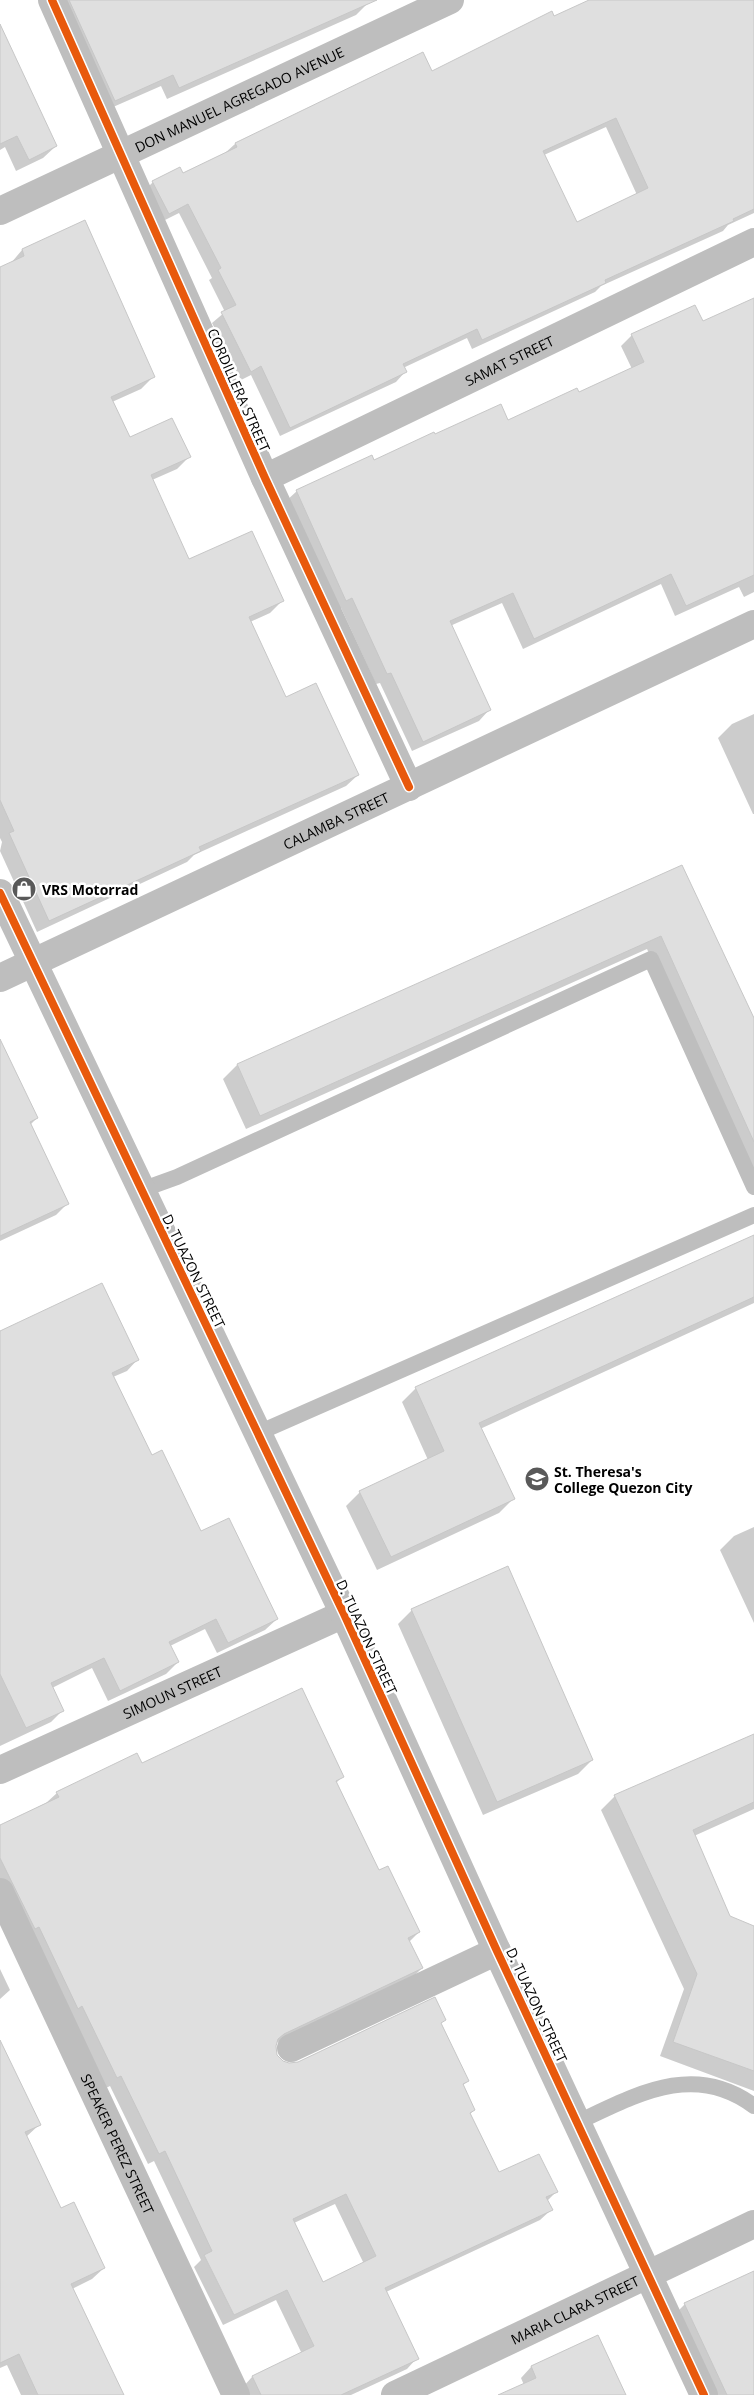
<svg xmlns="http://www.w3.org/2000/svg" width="754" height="2395" viewBox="0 0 754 2395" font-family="'Open Sans',sans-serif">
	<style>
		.shadow { fill: #0003; fill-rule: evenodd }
		.building { fill: #dfdfdf; stroke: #c7c7c7; fill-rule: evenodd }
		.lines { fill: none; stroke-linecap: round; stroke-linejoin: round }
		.service { stroke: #bebebe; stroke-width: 16 }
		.minor { stroke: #bebebe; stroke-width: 28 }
		.tertiary { stroke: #bebebe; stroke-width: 28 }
		.cycleway-casing { stroke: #fff; stroke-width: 11 }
		.cycleway { stroke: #e8590c; stroke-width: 8 }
		.labels { text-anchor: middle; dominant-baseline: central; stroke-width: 5; stroke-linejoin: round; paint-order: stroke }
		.street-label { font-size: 14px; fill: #000; stroke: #fff }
		.poi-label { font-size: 14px; font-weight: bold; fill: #000; stroke: #fff; text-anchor: start }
	</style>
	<rect width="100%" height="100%" fill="#fff"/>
	<path class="shadow" d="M 52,0 L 371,0 L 356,15 L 167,99 L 161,86 L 104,111 Z
		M 592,0 L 754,0 L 754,213 L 728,225 L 723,231 L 601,286 L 595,292 L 472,349 L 467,338 L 403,368 L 405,372 L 396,382 L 280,436 L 251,375 L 241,380 L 212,323 L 225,312 L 209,280 L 212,278 L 179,213 L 159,223 L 143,192 L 153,182 L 183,174 L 225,153 L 235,144 L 431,73 ZM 606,127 L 637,195 L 576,224 L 544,155 Z
		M 0,40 L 56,146 L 43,158 L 16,171 L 5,147 L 0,150 Z
		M 84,221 L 153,377 L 141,389 L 112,402 L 129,439 L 189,457 L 177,469 L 152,480 L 188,561 L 282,601 L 270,613 L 250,622 L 285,699 L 358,775 L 346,786 L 194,855 L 187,862 L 37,932 L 0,851 L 2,842 L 0,838 L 0,268 L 11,263 L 22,250 Z
		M 754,299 L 754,592 L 744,597 L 739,587 L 675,616 L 661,584 L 523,649 L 502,603 L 450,626 L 489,710 L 479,721 L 412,751 L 380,683 L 376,684 L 341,608 L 336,610 L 286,501 L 297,491 L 435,436 L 507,421 L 578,394 L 632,369 L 621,346 L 632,335 L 702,323 Z
		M 754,714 L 754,814 L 753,814 L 718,738 L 732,724 Z
		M 681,867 L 754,1021 L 754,1186 L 647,949 L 246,1129 L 223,1079 L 237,1065 Z
		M 0,1041 L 37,1118 L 30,1125 L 68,1203 L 56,1215 L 0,1241 Z
		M 754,1236 L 754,1303 L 480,1429 L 513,1499 L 499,1513 L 377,1570 L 346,1506 L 360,1492 L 428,1460 L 402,1402 L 416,1388 Z
		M 0,1333 L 138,1359 L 127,1371 L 113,1377 L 151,1456 L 200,1533 L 277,1619 L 265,1630 L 217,1653 L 205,1629 L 170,1646 L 178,1662 L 166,1674 L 108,1701 L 92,1668 L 52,1688 L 63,1710 L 51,1722 L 0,1746 Z
		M 754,1527 L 754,1623 L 720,1550 L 734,1536 Z
		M 412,1610 L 592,1760 L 578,1774 L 483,1815 L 398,1624 Z
		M 754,1736 L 754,1809 L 694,1836 L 729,1917 L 754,1927 L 754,2091 L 660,2056 L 684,1989 L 601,1810 L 614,1797 Z
		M 142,1765 L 343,1776 L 336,1783 L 378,1872 L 419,1932 L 409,1942 L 422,1968 L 411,1979 L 276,2043 L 276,2056 L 282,2062 L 289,2065 L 444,2020 L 440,2024 L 468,2081 L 462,2086 L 474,2110 L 470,2114 L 498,2174 L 556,2192 L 547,2201 L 551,2210 L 540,2220 L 386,2292 L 417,2358 L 407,2369 L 351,2395 L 245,2395 L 242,2388 L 252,2377 L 302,2354 L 276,2300 L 223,2325 L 194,2267 L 201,2260 L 154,2161 L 148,2164 L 110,2086 L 106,2088 L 0,1890 L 0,1826 L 46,1803 L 57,1793 ZM 335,2204 L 364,2264 L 323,2283 L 294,2223 Z
		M 0,1969 L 10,1990 L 0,1999 Z
		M 0,2056 L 39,2125 L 26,2137 L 61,2210 L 104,2268 L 92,2279 L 72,2289 L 123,2395 L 21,2395 L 7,2365 L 0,2368 Z
		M 748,2275 L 754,2283 L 754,2395 L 711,2395 L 674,2315 L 685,2304 Z
		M 598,2337 L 624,2395 L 503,2395 L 524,2385 L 521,2378 L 531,2367 Z"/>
	<path class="building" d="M 69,0 L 377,0 L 179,88 L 173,75 L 115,101 Z
		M 589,0 L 754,0 L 754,209 L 733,219 L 734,221 L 605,280 L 606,283 L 482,340 L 477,329 L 403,364 L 407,372 L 290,428 L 261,366 L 251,372 L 221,312 L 236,305 L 218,270 L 221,268 L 188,204 L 169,214 L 152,181 L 180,167 L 183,173 L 237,147 L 235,143 L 423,52 L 432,71 L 552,11 L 554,16 ZM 616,118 L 648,188 L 577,222 L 543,151 Z
		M 0,24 L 57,146 L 29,160 L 17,136 L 0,144 Z
		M 85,220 L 155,377 L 111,397 L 130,437 L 172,418 L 191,457 L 151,475 L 189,559 L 252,531 L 284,601 L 249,617 L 286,697 L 316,683 L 359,775 L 199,847 L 201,851 L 49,921 L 9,833 L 14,831 L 0,800 L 0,267 L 24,256 L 22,249 Z
		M 754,298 L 754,575 L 686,606 L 671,574 L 534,639 L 513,593 L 450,621 L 491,710 L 423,742 L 391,673 L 387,674 L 352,598 L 346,601 L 296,490 L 372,455 L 374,460 L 434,432 L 435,434 L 501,404 L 508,420 L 577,388 L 579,392 L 644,362 L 631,334 L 695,305 L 703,321 Z
		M 682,865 L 754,1018 L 754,1142 L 661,936 L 260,1116 L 237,1064 Z
		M 0,1039 L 38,1118 L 30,1122 L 69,1204 L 0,1236 Z
		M 754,1235 L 754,1297 L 479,1423 L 515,1499 L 391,1557 L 359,1491 L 444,1451 L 415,1387 Z
		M 102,1283 L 139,1360 L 112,1373 L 152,1455 L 162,1450 L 201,1531 L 229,1518 L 278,1619 L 228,1643 L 216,1619 L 169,1642 L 179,1662 L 120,1691 L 104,1658 L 51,1683 L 64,1711 L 26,1728 L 0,1674 L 0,1331 Z
		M 508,1566 L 593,1760 L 497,1802 L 411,1609 Z
		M 302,1688 L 344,1777 L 336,1781 L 379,1870 L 388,1866 L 420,1932 L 408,1938 L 423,1968 L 284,2034 L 278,2039 L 276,2046 L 277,2055 L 283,2061 L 289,2063 L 298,2062 L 435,1997 L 446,2020 L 441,2023 L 469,2081 L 463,2084 L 475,2110 L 470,2113 L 499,2172 L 539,2154 L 558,2192 L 546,2197 L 553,2210 L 385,2288 L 419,2359 L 341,2395 L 261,2395 L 252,2376 L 314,2346 L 287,2290 L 234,2315 L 204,2255 L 212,2251 L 165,2151 L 159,2154 L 121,2076 L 117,2078 L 82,2006 L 78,2009 L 39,1927 L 35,1929 L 0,1858 L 0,1825 L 59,1797 L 56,1792 L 137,1753 L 142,1763 ZM 346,2194 L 376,2256 L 323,2282 L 293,2219 Z
		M 754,1734 L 754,1802 L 693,1830 L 730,1916 L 754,1926 L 754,2071 L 673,2042 L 697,1974 L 614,1795 Z
		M 0,2040 L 41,2125 L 25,2132 L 61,2208 L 74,2202 L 105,2268 L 71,2284 L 124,2395 L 38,2395 L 19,2354 L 0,2363 Z
		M 754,2271 L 754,2395 L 727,2395 L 684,2303 Z
		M 598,2335 L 626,2395 L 498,2395 L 536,2378 L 531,2366 Z"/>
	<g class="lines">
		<path class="service" d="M 141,1190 L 177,1177 L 651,959 L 754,1187
			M 258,1433 L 754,1215
			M 578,2122 C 636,2095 694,2061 754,2106"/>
		<g class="minor">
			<path d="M 52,0 L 265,478 L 409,787"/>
			<path id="s1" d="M 0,211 L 450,0"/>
			<path id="s2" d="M 265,478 L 754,242"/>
			<path id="s3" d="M 0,1770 L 344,1614"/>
			<path id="s4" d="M 0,1892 L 236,2395"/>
			<path d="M 291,2048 L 497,1951"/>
		</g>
		<g class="tertiary">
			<path d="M 0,893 L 344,1614 L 497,1951 L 704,2395"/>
			<path id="s5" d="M 0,978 L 754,624"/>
			<path id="s6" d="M 395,2395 L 754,2224"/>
		</g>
		<defs>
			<path id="cycleway" d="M 52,0 L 265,478 L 409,787
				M 0,893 L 344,1614 L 497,1951 L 704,2395"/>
		</defs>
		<use href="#cycleway" class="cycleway-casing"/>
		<use href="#cycleway" class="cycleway"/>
	</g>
	<defs>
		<symbol id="shop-disc" viewBox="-11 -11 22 22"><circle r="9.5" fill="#595959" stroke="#fff"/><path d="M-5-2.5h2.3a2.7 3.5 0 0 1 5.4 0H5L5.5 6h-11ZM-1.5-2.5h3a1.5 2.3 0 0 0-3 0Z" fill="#fff"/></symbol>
		<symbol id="school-disc" viewBox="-11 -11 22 22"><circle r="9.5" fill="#595959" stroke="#fff"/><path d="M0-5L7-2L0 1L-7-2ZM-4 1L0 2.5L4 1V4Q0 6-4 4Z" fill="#fff"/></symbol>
	</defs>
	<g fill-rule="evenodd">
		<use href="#shop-disc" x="10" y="875" width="28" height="28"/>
		<use href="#school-disc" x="523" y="1465" width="28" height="28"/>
	</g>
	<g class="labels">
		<g class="street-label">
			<text stroke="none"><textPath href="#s1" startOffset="264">DON MANUEL AGREGADO AVENUE</textPath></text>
			<text stroke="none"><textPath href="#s2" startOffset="271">SAMAT STREET</textPath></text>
			<text transform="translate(239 390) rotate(66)">CORDILLERA STREET</text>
			<text stroke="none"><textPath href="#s5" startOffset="371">CALAMBA STREET</textPath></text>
			<text transform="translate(194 1271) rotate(64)">D. TUAZON STREET</text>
			<text transform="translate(367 1637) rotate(65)">D. TUAZON STREET</text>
			<text stroke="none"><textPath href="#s3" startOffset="189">SIMOUN STREET</textPath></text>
			<text transform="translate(537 2005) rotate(65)">D. TUAZON STREET</text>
			<text stroke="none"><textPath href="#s4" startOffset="278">SPEAKER PEREZ STREET</textPath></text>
			<text stroke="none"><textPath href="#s6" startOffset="199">MARIA CLARA STREET</textPath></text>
		</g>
		<g class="poi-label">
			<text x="42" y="889">VRS Motorrad</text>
			<text x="554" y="1471">St. Theresa's<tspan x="554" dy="16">College Quezon City</tspan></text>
		</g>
	</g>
</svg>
